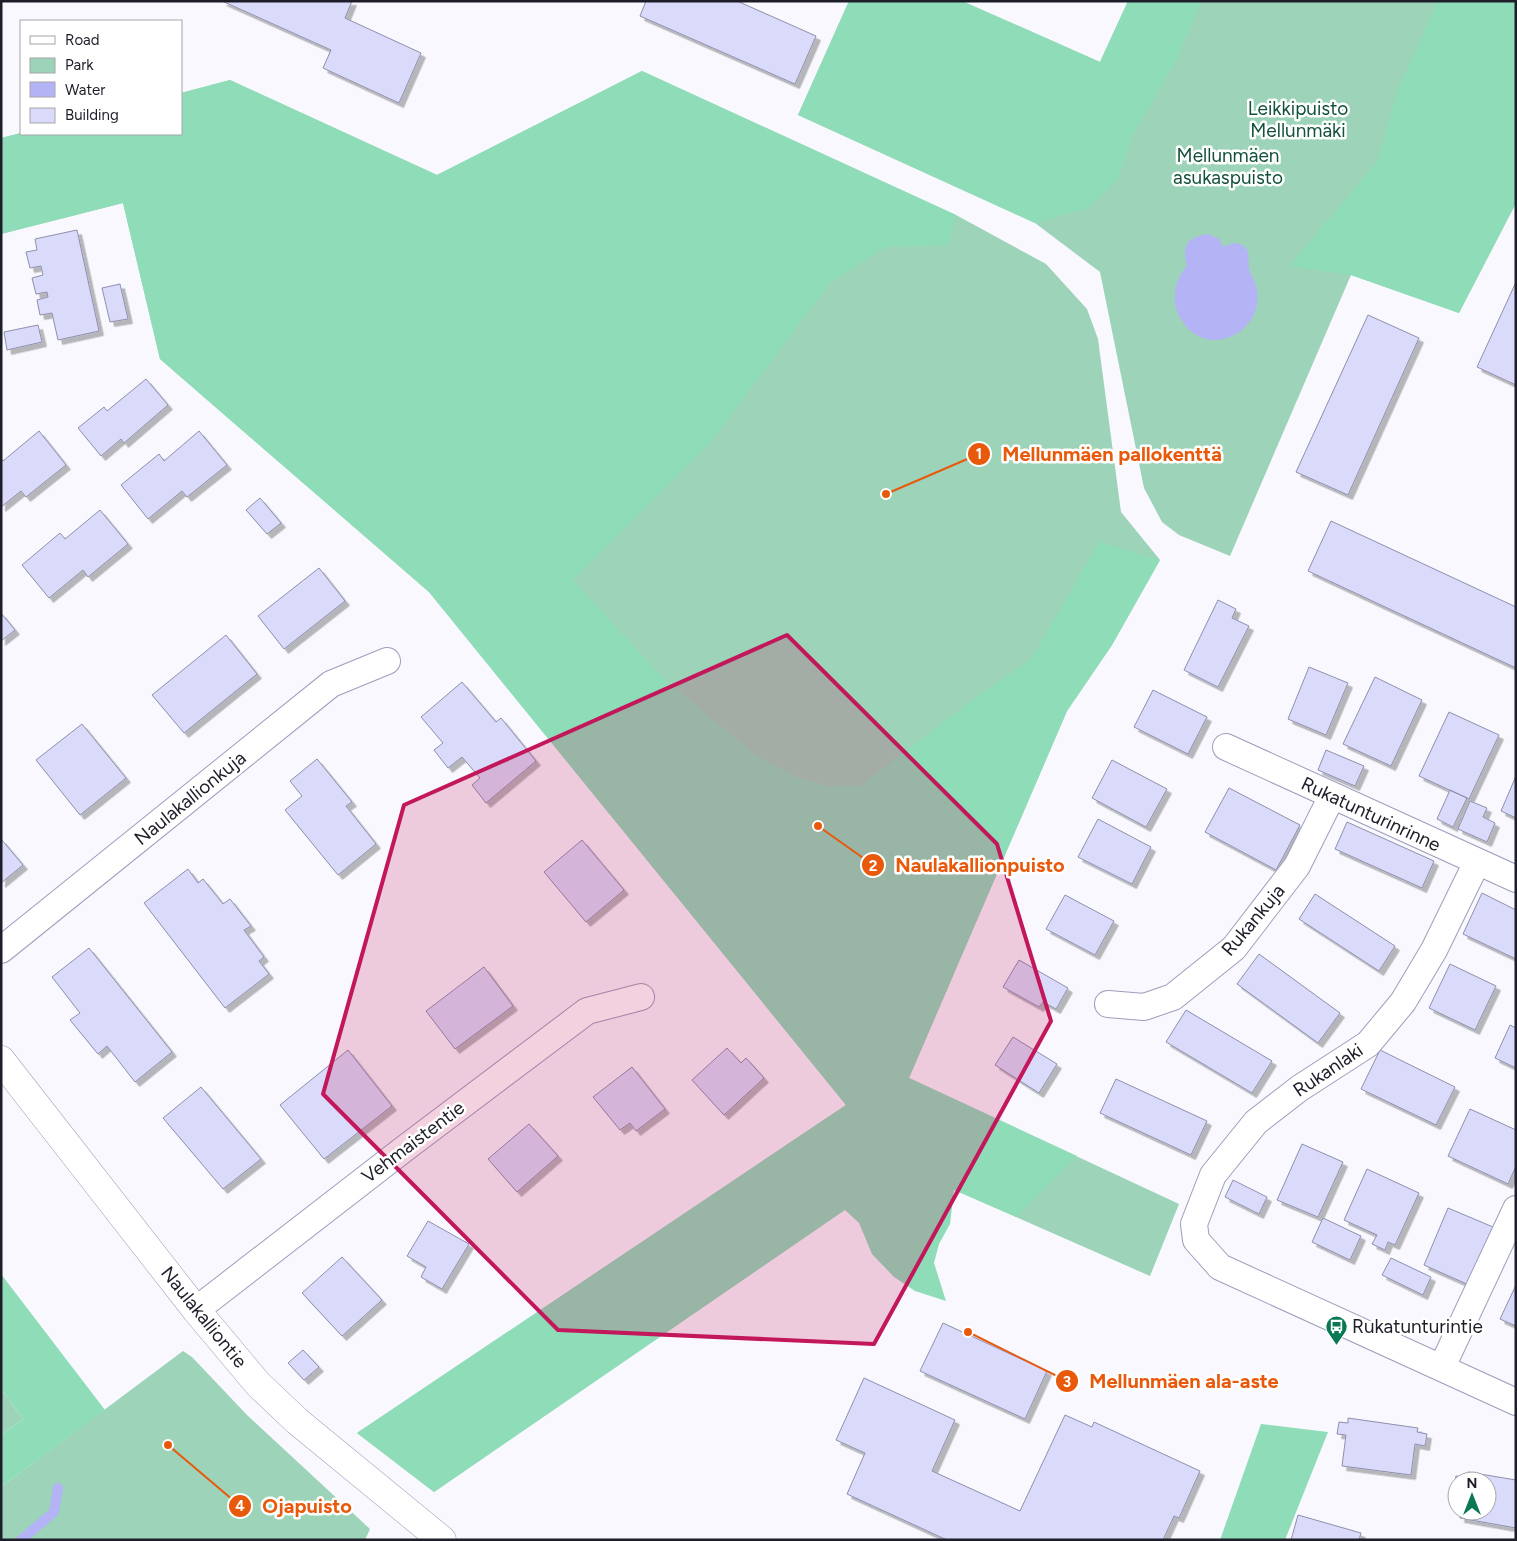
<svg xmlns="http://www.w3.org/2000/svg" width="1517" height="1541" viewBox="0 0 1517 1541" font-family="Figtree,sans-serif">
	<style>
		.green { fill: #9dd3b8 }
		.forest { fill: #8fddb8 }
		.water { fill: #b4b3f6 }
		.lines { fill: none; stroke-linecap: round; stroke-linejoin: round }
		.stream { stroke: #b4b3f6; stroke-width: 10 }
		.building { fill: #dadbfb; stroke: #8e8fac; filter: url(#shadow) }
		.minor-casing { stroke: #9d9ebc; stroke-width: 28 }
		.tertiary-casing { stroke: #9d9ebc; stroke-width: 29 }
		.minor { stroke: #fff; stroke-width: 26 }
		.tertiary { stroke: #fff; stroke-width: 28 }
		.marked { fill: #c2185b; fill-opacity: 0.2; stroke: #c2185b; stroke-width: 4; stroke-linejoin: round }
		.labels { text-anchor: middle; dominant-baseline: central; stroke-width: 5; stroke-linejoin: round; paint-order: stroke }
		.park-label { font-size: 19px; fill: #13513a; stroke: #fff }
		.street-label { font-size: 19px; fill: #1d1e29; stroke: #fff }
		.poi-label { font-size: 19px; fill: #1d1e29; stroke: #fff; text-anchor: start }
		.leader { fill: none; stroke: #e8590c; stroke-width: 2 }
		.callout-dot { fill: #e8590c; stroke: #fff; stroke-width: 2 }
		.mark-label { font-size: 15px; text-anchor: middle; font-weight: bold; fill: #fff }
		.callout-label { font-size: 20px; text-anchor: middle; font-weight: bold; fill: #e8590c; stroke: #fff; stroke-width: 5; stroke-linejoin: round; paint-order: stroke }
	</style>
	<defs>
		<filter id="shadow"><feDropShadow dx="4.5" dy="4.5" stdDeviation="0" flood-color="#0004"/></filter>
	</defs>
	<rect width="100%" height="100%" fill="#f8f8fe"/>
	<path class="green" d="M 849,1 L 962,1 L 1100,62 L 1128,1 L 1516,1 L 1516,203 L 1459,313 L 1351,275 L 1230,556 L 1179,535 L 1162,522 L 1144,488 L 1100,272 L 1035,223 L 798,115 Z
		M 642,71 L 956,215 L 1046,264 L 1087,309 L 1098,339 L 1121,512 L 1160,560 L 1112,645 L 1067,711 L 909,1078 L 1179,1204 L 1150,1276 L 905,1168 L 434,1492 L 357,1433 L 846,1105 L 429,592 L 160,359 L 123,203 L 1,234 L 1,138 L 21,133 L 181,134 L 181,93 L 230,80 L 437,175 Z
		M 183,1351 L 192,1357 L 247,1415 L 370,1529 L 365,1540 L 1,1540 L 1,1487 Z
		M 1,1389 L 23,1419 L 1,1435 Z"/>
	<path class="forest" d="M 849,1 L 962,1 L 1100,62 L 1128,1 L 1201,1 L 1177,59 L 1134,133 L 1118,179 L 1088,208 L 1035,223 L 798,115 Z
		M 1438,1 L 1516,1 L 1516,203 L 1459,313 L 1351,275 L 1289,266 L 1378,161 L 1397,92 Z
		M 642,71 L 956,215 L 948,245 L 886,247 L 831,282 L 710,443 L 573,580 L 660,675 L 755,755 L 796,777 L 827,786 L 860,786 L 971,701 L 1032,658 L 1099,542 L 1160,560 L 1112,645 L 1067,711 L 909,1078 L 1077,1156 L 1016,1217 L 954,1190 L 950,1224 L 939,1244 L 934,1263 L 946,1301 L 915,1291 L 894,1277 L 872,1254 L 859,1223 L 845,1210 L 434,1492 L 357,1433 L 846,1105 L 429,592 L 160,359 L 123,203 L 1,234 L 1,138 L 21,133 L 181,134 L 181,93 L 230,80 L 437,175 Z
		M 1,1274 L 105,1410 L 1,1487 L 1,1435 L 23,1419 L 1,1389 Z
		M 1261,1424 L 1328,1432 L 1285,1540 L 1220,1540 Z"/>
	<path class="water" d="M 1207,234 L 1218,238 L 1224,247 L 1233,243 C 1257,245 1244,262 1251,274 C 1278,322 1215,363 1185,325 C 1180,318 1175,310 1175,301 C 1174,288 1178,276 1187,266 C 1182,246 1186,238 1207,234 Z"/>
	<g class="lines">
		<path class="stream" d="M 21,1540 L 54,1512 L 58,1488"/>
	</g>
	<path class="building" d="M 222,1 L 352,1 L 345,18 L 421,53 L 399,103 L 323,68 L 331,50 Z
		M 646,1 L 737,1 L 816,36 L 795,84 L 640,16 Z
		M 77,230 L 99,331 L 58,340 L 52,313 L 40,315 L 37,300 L 48,297 L 47,292 L 36,294 L 32,278 L 43,275 L 41,266 L 30,268 L 26,252 L 37,250 L 35,239 Z
		M 1516,282 L 1516,385 L 1477,367 Z
		M 120,284 L 128,319 L 110,322 L 102,288 Z
		M 1368,315 L 1419,338 L 1348,495 L 1296,472 Z
		M 38,325 L 42,342 L 7,350 L 4,332 Z
		M 146,379 L 168,405 L 124,443 L 121,439 L 101,456 L 78,428 L 104,407 L 107,411 Z
		M 39,431 L 66,465 L 26,497 L 21,491 L 1,507 L 1,458 L 3,461 Z
		M 199,431 L 227,465 L 187,497 L 182,491 L 148,519 L 121,485 L 159,454 L 164,461 Z
		M 260,498 L 281,523 L 267,534 L 246,510 Z
		M 100,510 L 128,544 L 88,577 L 83,570 L 49,598 L 22,565 L 60,533 L 65,539 Z
		M 1331,521 L 1516,607 L 1516,668 L 1308,571 Z
		M 319,568 L 345,601 L 284,649 L 258,616 Z
		M 1218,600 L 1236,609 L 1232,618 L 1249,626 L 1218,687 L 1184,670 Z
		M 1,613 L 15,630 L 1,641 Z
		M 226,635 L 257,674 L 184,733 L 152,695 Z
		M 1309,667 L 1348,683 L 1326,735 L 1288,719 Z
		M 1375,677 L 1422,700 L 1391,766 L 1343,744 Z
		M 462,682 L 496,722 L 501,718 L 536,761 L 486,803 L 472,785 L 480,778 L 462,757 L 448,768 L 434,750 L 443,743 L 421,717 Z
		M 1153,690 L 1207,717 L 1188,754 L 1134,727 Z
		M 1449,712 L 1499,735 L 1469,799 L 1419,776 Z
		M 82,724 L 126,778 L 80,815 L 36,760 Z
		M 1326,750 L 1364,766 L 1355,786 L 1318,770 Z
		M 317,759 L 352,802 L 346,806 L 376,844 L 338,875 L 285,810 L 302,796 L 290,781 Z
		M 1112,760 L 1167,789 L 1146,827 L 1092,798 Z
		M 1516,776 L 1516,818 L 1501,811 Z
		M 1229,788 L 1300,825 L 1276,870 L 1205,832 Z
		M 1450,790 L 1467,798 L 1453,827 L 1437,819 Z
		M 1470,801 L 1487,808 L 1483,817 L 1495,823 L 1487,842 L 1458,829 Z
		M 1098,819 L 1151,847 L 1132,884 L 1078,857 Z
		M 1347,822 L 1434,861 L 1422,888 L 1335,849 Z
		M 1,839 L 23,865 L 1,883 Z
		M 582,840 L 624,890 L 586,922 L 544,872 Z
		M 188,869 L 198,883 L 203,879 L 223,904 L 230,899 L 251,926 L 244,930 L 264,957 L 259,961 L 269,974 L 225,1008 L 144,903 Z
		M 1482,893 L 1516,910 L 1516,959 L 1463,934 Z
		M 1315,894 L 1395,946 L 1379,971 L 1299,919 Z
		M 1065,895 L 1114,921 L 1095,955 L 1046,929 Z
		M 89,948 L 172,1052 L 135,1082 L 107,1046 L 98,1054 L 70,1020 L 80,1013 L 52,977 Z
		M 1259,954 L 1340,1013 L 1318,1043 L 1237,984 Z
		M 1019,960 L 1068,988 L 1056,1009 L 1043,1002 L 1039,1007 L 1003,987 Z
		M 1450,964 L 1496,986 L 1475,1030 L 1429,1008 Z
		M 484,967 L 513,1006 L 455,1049 L 426,1011 Z
		M 1186,1010 L 1272,1061 L 1252,1093 L 1166,1042 Z
		M 1510,1025 L 1516,1028 L 1516,1068 L 1495,1058 Z
		M 1013,1037 L 1057,1064 L 1039,1093 L 995,1065 Z
		M 727,1048 L 741,1063 L 746,1058 L 764,1078 L 724,1115 L 692,1080 Z
		M 348,1050 L 392,1106 L 324,1159 L 280,1105 Z
		M 1380,1050 L 1455,1087 L 1436,1125 L 1361,1089 Z
		M 632,1067 L 665,1109 L 636,1131 L 630,1123 L 620,1130 L 593,1097 Z
		M 1116,1079 L 1207,1121 L 1191,1155 L 1100,1113 Z
		M 201,1087 L 261,1159 L 223,1189 L 163,1118 Z
		M 1470,1109 L 1516,1130 L 1516,1166 L 1508,1184 L 1448,1156 Z
		M 529,1124 L 558,1156 L 517,1192 L 488,1159 Z
		M 1302,1144 L 1343,1162 L 1318,1217 L 1277,1200 Z
		M 1367,1169 L 1419,1193 L 1395,1245 L 1388,1242 L 1385,1250 L 1372,1244 L 1377,1235 L 1344,1220 Z
		M 1233,1180 L 1267,1197 L 1259,1214 L 1225,1197 Z
		M 1448,1208 L 1493,1227 L 1469,1285 L 1424,1265 Z
		M 1323,1218 L 1361,1236 L 1350,1260 L 1312,1242 Z
		M 428,1221 L 469,1244 L 442,1289 L 421,1277 L 426,1267 L 407,1256 Z
		M 342,1257 L 382,1300 L 342,1336 L 302,1293 Z
		M 1391,1258 L 1431,1277 L 1423,1295 L 1382,1275 Z
		M 1516,1285 L 1516,1326 L 1500,1319 Z
		M 943,1323 L 1047,1371 L 1025,1419 L 920,1371 Z
		M 303,1350 L 319,1367 L 304,1380 L 288,1363 Z
		M 864,1378 L 955,1420 L 932,1471 L 1020,1511 L 1065,1415 L 1092,1427 L 1094,1422 L 1200,1471 L 1179,1518 L 1174,1516 L 1163,1540 L 947,1540 L 847,1494 L 865,1453 L 836,1440 Z
		M 1348,1418 L 1418,1428 L 1417,1432 L 1427,1434 L 1425,1446 L 1415,1444 L 1411,1475 L 1342,1466 L 1346,1435 L 1337,1434 L 1339,1422 L 1348,1423 Z
		M 1468,1472 L 1516,1480 L 1516,1528 L 1460,1518 L 1461,1511 L 1487,1511 L 1487,1481 L 1457,1481 L 1457,1486 L 1454,1486 L 1456,1476 L 1467,1477 Z
		M 1298,1515 L 1361,1533 L 1359,1540 L 1291,1540 Z"/>
	<g class="lines">
		<defs>
			<path id="minor" d="M 1226,747 L 1516,879
				M 1477,862 L 1434,950 L 1403,1002 L 1368,1044 L 1300,1088 L 1256,1122 L 1213,1175 L 1194,1224 L 1196,1240 L 1220,1267 L 1516,1402
				M 1,950 L 331,684 L 387,661
				M 1108,1004 L 1144,1007 L 1173,997 L 1234,948 L 1297,866 L 1332,796
				M 196,1310 L 404,1149 L 587,1011 L 641,997
				M 1442,1367 L 1516,1209"/>
			<path id="tertiary" d="M 1,1060 L 196,1310 L 258,1384 L 297,1421 L 442,1540"/>
		</defs>
		<use href="#minor" class="minor-casing"/>
		<use href="#tertiary" class="tertiary-casing"/>
		<use href="#minor" class="minor"/>
		<use href="#tertiary" class="tertiary"/>
	</g>
	<path class="marked" d="M 787,635 L 997,844 L 1051,1021 L 874,1344 L 558,1330 L 323,1094 L 404,805 Z"/>
	<defs>
		<symbol id="bus-pin" viewBox="-11 -11 22 30"><path d="M0 17L-7.5 6A9.5 9.5 0 1 1 7.5 6Z" fill="#087954" stroke="#fff"/><path d="M-5-6H5V4H4V6H2V4H-2V6H-4V4H-5ZM-3.5-4V0h7V-4ZM-3.5 1.2v1.5H-2V1.2ZM2 1.2v1.5H3.5V1.2Z" fill="#fff"/></symbol>
	</defs>
	<g fill-rule="evenodd">
		<use href="#bus-pin" x="1324" y="1314" width="25" height="34"/>
	</g>
	<g class="labels">
		<g class="park-label">
			<text x="1298" y="108">Leikkipuisto<tspan x="1298" dy="22">Mellunmäki</tspan></text>
			<text x="1228" y="155">Mellunmäen<tspan x="1228" dy="22">asukaspuisto</tspan></text>
		</g>
		<g class="street-label">
			<text transform="translate(190 798) rotate(-39)">Naulakallionkuja</text>
			<text transform="translate(1371 814) rotate(25)">Rukatunturinrinne</text>
			<text transform="translate(1253 920) rotate(-50)">Rukankuja</text>
			<text transform="translate(1328 1070) rotate(-34)">Rukanlaki</text>
			<text transform="translate(413 1142) rotate(-37)">Vehmaistentie</text>
			<text transform="translate(204 1317) rotate(51)">Naulakalliontie</text>
		</g>
		<g class="poi-label">
			<text x="1352" y="1326">Rukatunturintie</text>
		</g>
	</g>
	<path class="leader" d="M886 494L979 454M818 826L873 865M968 1332L1067 1381M168 1445L240 1506"/>
	<g class="callout-dot">
		<circle cx="886" cy="494" r="5"/>
		<circle cx="818" cy="826" r="5"/>
		<circle cx="968" cy="1332" r="5"/>
		<circle cx="168" cy="1445" r="5"/>
		<circle cx="979" cy="454" r="12"/>
		<circle cx="873" cy="865" r="12"/>
		<circle cx="1067" cy="1381" r="12"/>
		<circle cx="240" cy="1506" r="12"/>
	</g>
	<g class="mark-label">
		<text x="979" y="459">1</text>
		<text x="873" y="871">2</text>
		<text x="1067" y="1387">3</text>
		<text x="240" y="1511">4</text>
	</g>
	<g class="callout-label">
		<text x="1112" y="461">Mellunmäen pallokenttä</text>
		<text x="980" y="872">Naulakallionpuisto</text>
		<text x="1184" y="1388">Mellunmäen ala-aste</text>
		<text x="307" y="1513">Ojapuisto</text>
	</g>
	<rect width="1517" height="1541" fill="none" stroke="#1d1e29" stroke-width="5"/>
	<rect x="20" y="20" width="162" height="115" fill="#ffffff" stroke="#a5a5a9"/>
	<rect x="30" y="36" width="25" height="8" fill="#ffffff" stroke="#a5a5a9"/>
	<text x="65" y="45" font-size="15" fill="#1d1e29">Road</text>
	<rect x="30" y="58" width="25" height="15" fill="#9dd3b8" stroke="#a5a5a9"/>
	<text x="65" y="70" font-size="15" fill="#1d1e29">Park</text>
	<rect x="30" y="82" width="25" height="15" fill="#b4b3f6" stroke="#a5a5a9"/>
	<text x="65" y="95" font-size="15" fill="#1d1e29">Water</text>
	<rect x="30" y="108" width="25" height="15" fill="#dadbfb" stroke="#a5a5a9"/>
	<text x="65" y="120" font-size="15" fill="#1d1e29">Building</text>
	<g transform="translate(1472 1496)"><circle r="24" fill="#ffffff" stroke="#a5a5a9"/>
	<path d="M0-4L9 19L0 12L-9 19Z" fill="#087954"/>
	<text y="-8" font-size="14" font-weight="bold" text-anchor="middle" fill="#1d1e29">N</text>
	</g>
</svg>
